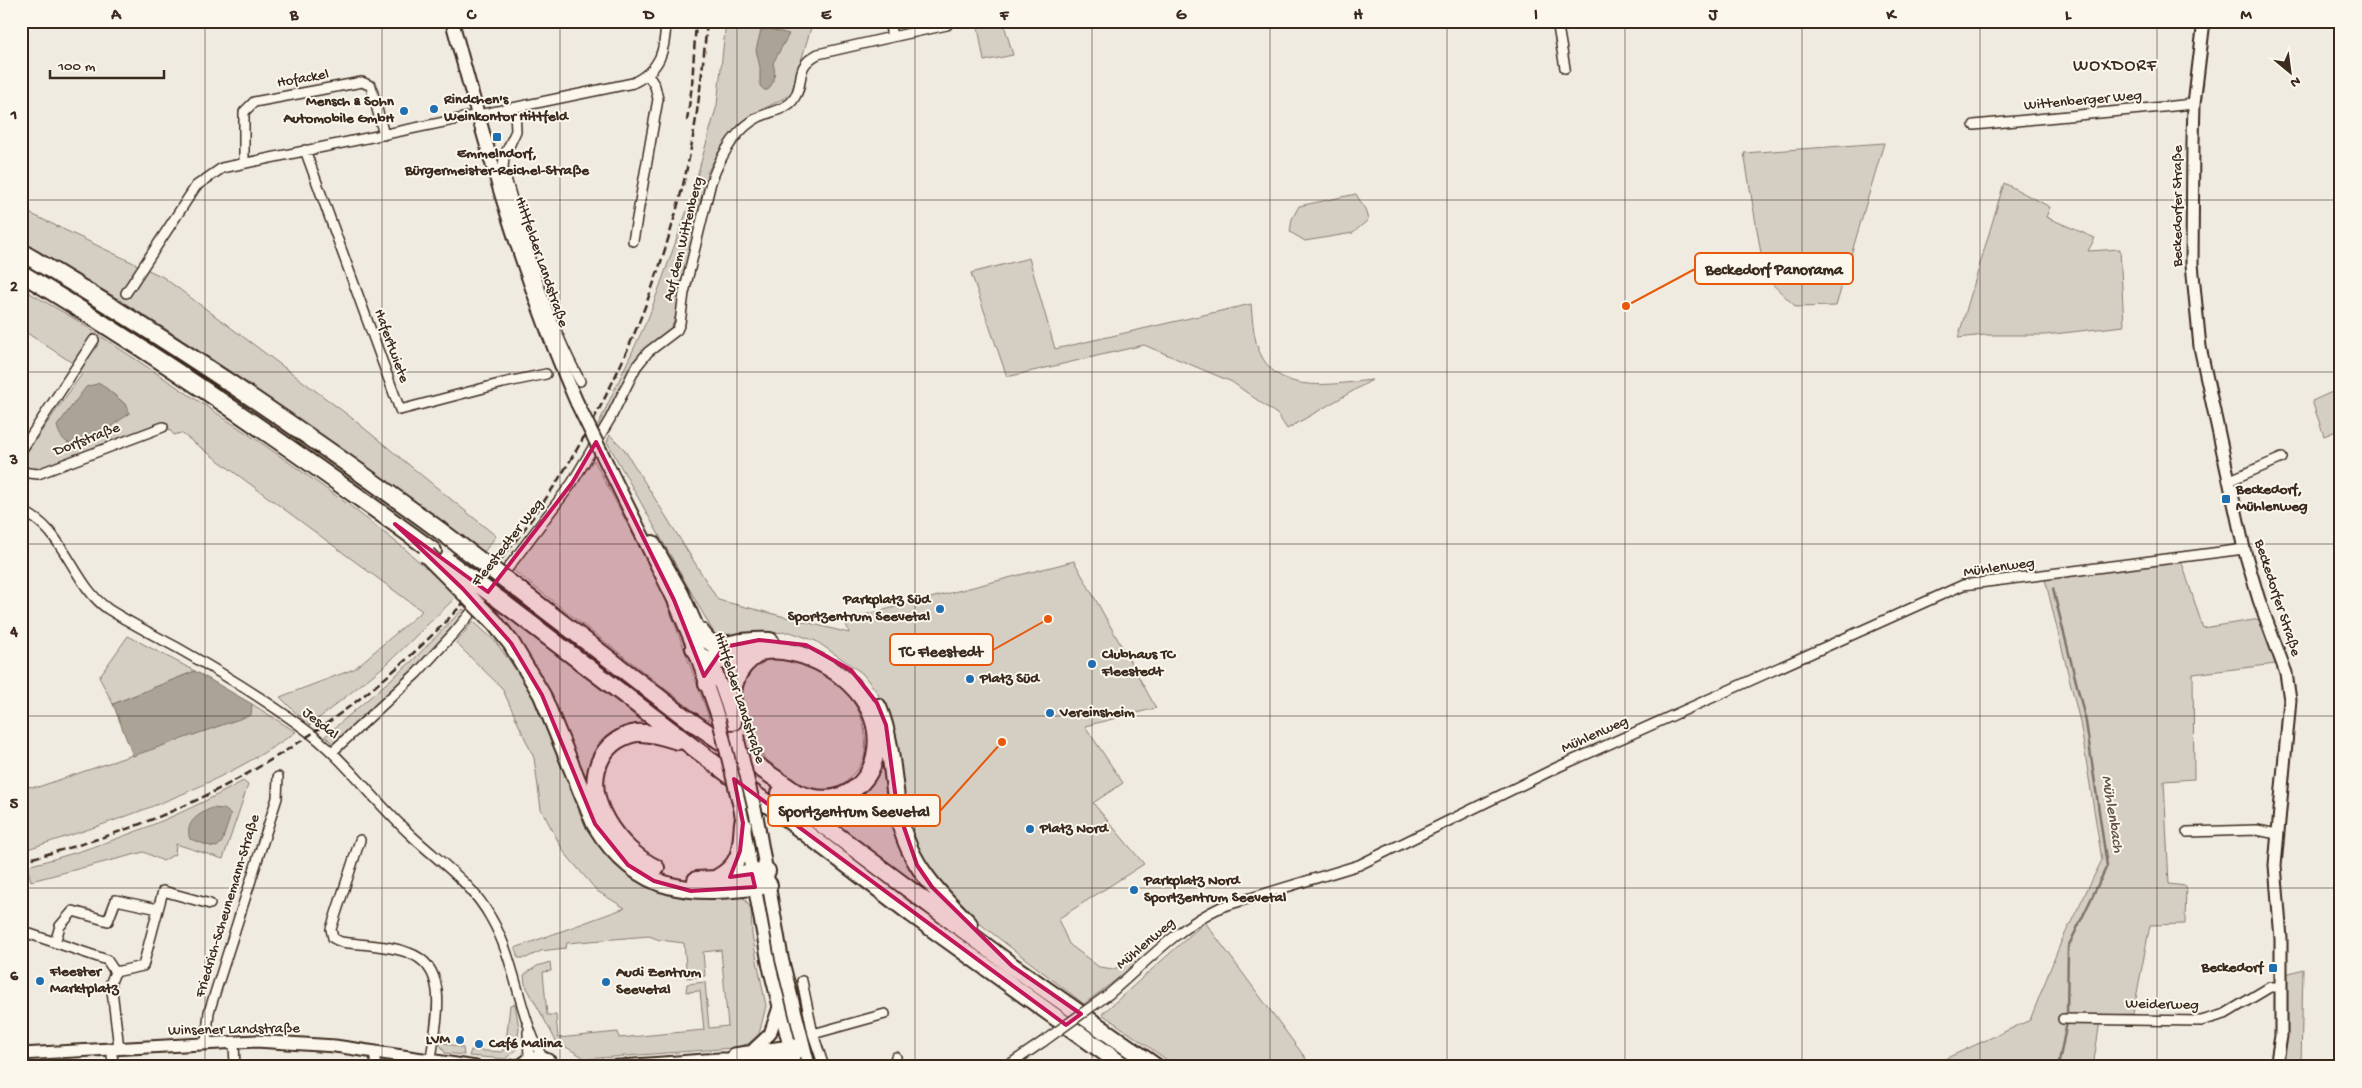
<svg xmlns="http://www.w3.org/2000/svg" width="2362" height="1088" viewBox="0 0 2362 1088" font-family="'Gochi Hand',sans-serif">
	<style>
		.green { fill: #d5cec3; stroke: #887c70; fill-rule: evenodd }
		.water { fill: #aca397; stroke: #7f7367 }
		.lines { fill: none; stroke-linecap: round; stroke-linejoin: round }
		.stream { stroke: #7f7367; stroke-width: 2.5 }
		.minor-tunnel { stroke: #ccc4b9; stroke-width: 9; stroke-dasharray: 9 4.5; stroke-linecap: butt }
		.minor-casing { stroke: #3b2a1e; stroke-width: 12 }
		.tertiary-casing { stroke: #3b2a1e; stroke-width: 15 }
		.secondary-casing { stroke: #3b2a1e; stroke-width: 16 }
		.motorway-casing { stroke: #3b2a1e; stroke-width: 20 }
		.minor { stroke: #fbf7ec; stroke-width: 9 }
		.tertiary { stroke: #fbf7ec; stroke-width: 11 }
		.secondary { stroke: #fbf7ec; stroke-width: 12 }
		.motorway { stroke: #fbf7ec; stroke-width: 16 }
		.rail { stroke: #3b2a1e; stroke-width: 2.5; stroke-dasharray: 8 4; stroke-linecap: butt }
		.minor-bridge-casing { stroke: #3b2a1e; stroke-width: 12; stroke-linecap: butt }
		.secondary-bridge-casing { stroke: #3b2a1e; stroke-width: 16; stroke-linecap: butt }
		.motorway-bridge-casing { stroke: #3b2a1e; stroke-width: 20; stroke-linecap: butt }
		.minor-bridge { stroke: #fbf7ec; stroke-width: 9 }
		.secondary-bridge { stroke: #fbf7ec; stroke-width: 12 }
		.motorway-bridge { stroke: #fbf7ec; stroke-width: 16 }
		.marked { fill: #c2185b; fill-opacity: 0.2; stroke: #c2185b; stroke-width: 4; stroke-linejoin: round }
		.grid { fill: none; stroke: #3b2a1e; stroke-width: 1; stroke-opacity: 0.55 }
		.poi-dot { fill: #1f6fb2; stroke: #fbf7ec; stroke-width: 2 }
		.labels { text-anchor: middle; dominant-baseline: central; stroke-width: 4; stroke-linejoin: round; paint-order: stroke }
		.street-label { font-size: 15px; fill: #3b2a1e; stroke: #fbf7ec }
		.poi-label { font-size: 15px; font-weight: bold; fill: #3b2a1e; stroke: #fbf7ec; text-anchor: start }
		.water-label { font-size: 16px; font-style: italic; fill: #635448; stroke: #fbf7ec }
		.quarter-label { font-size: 18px; letter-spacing: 1px; fill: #3b2a1e; stroke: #fbf7ec }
		.leader { fill: none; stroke: #e8590c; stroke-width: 2 }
		.callout-dot { fill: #e8590c; stroke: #fbf7ec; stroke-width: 2 }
		.callout { fill: #fbf7ec; stroke: #e8590c; stroke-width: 2 }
		.callout-label { font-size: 16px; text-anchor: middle; font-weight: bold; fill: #3b2a1e }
		.neatline { fill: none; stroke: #3b2a1e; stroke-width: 2 }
		.grid-label { font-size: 16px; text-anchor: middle; font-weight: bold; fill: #3b2a1e }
	</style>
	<rect width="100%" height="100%" fill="#f0ebe0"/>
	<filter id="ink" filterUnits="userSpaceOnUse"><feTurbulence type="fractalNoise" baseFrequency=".02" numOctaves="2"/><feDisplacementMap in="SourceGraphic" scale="10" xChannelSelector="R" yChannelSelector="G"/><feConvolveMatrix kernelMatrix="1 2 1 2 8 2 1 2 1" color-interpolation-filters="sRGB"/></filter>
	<g filter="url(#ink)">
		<path class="green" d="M 726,21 L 813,21 L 792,91 L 786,97 L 752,115 L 723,144 L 708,171 L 674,322 L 671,328 L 644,349 L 600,432 L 597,427 L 649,316 L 689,205 L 717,105 Z
			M 977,21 L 1003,21 L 1013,55 L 984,61 Z
			M 1884,143 L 1836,306 L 1796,307 L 1765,277 L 1744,153 Z
			M 2004,183 L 2050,207 L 2046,217 L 2095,238 L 2088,251 L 2120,249 L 2124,326 L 2045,335 L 1985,335 L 1958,338 Z
			M 1356,194 L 1365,209 L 1368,220 L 1353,233 L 1305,241 L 1290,232 L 1292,219 L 1299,206 Z
			M 21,209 L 163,277 L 348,415 L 496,536 L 484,552 C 334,443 183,332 21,242 Z
			M 1029,258 L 1055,349 L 1251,304 C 1252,316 1253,330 1256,342 C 1272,398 1329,384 1372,380 L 1287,429 L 1278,415 L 1232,382 L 1144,345 L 1007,377 L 971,273 Z
			M 21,288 L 75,319 L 263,444 L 349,505 L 405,549 L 457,596 L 388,663 L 309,726 L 280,697 L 354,669 L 422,611 L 181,433 L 174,435 L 165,424 L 38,471 L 26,469 L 23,462 L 26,453 L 82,374 L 74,364 L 21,329 ZM 100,383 L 125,404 L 129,414 L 80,445 L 67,444 Z
			M 2341,388 L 2341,429 L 2324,436 L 2312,401 Z
			M 610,435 L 624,449 L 718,600 L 849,633 L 845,620 L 1074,561 L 1156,708 L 1085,726 L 1123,783 L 1093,803 L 1144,864 L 1058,919 L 1069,944 L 1099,967 L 1114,969 L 1133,960 L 1137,964 L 1084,1004 L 957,906 L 928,871 L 907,828 L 890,718 L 877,692 L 862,673 L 816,641 L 790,632 L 715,635 L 607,442 Z
			M 594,460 L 663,592 L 708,714 L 709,723 L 513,570 Z
			M 2181,560 L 2203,628 L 2260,619 L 2276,664 L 2193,674 L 2194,779 L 2164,781 L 2169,884 L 2186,886 L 2185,924 L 2150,925 L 2133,1014 L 2101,1015 L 2093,1067 L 1927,1067 L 2030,1020 L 2061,942 L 2102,860 L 2080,722 L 2045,579 Z
			M 463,609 L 466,611 L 442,642 L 416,669 L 335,746 L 325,736 L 411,662 Z
			M 496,609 L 651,728 L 620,732 L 589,800 L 494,614 Z
			M 473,621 L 495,641 L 528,686 L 587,826 L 615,863 L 654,890 L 683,898 L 738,895 L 745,899 L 751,909 L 752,935 L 766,1006 L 759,1034 L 748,1044 L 733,1048 L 586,1059 L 556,1041 L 525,984 L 524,975 L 537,966 L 550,962 L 551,971 L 543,972 L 547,1015 L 556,1015 L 558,1038 L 618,1032 L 619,1038 L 704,1030 L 700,991 L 686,992 L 687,984 L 705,982 L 709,1028 L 728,1026 L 721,950 L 703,952 L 705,976 L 687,978 L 684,943 L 660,940 L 649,936 L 567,943 L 566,948 L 541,951 L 526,958 L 518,958 L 515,948 L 625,908 L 597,891 L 564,852 L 541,809 L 534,758 L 502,688 L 456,643 Z
			M 128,636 L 195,671 L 113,704 L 99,677 Z
			M 769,656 C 818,661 871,695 865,751 C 865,759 859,769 853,774 C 850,777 847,782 843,785 C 822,798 793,782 777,769 C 740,738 739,721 740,676 Z
			M 252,704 L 296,732 C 213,790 117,821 21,851 L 21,786 L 38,787 L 250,715 Z
			M 884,753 L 889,804 L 940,904 L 803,800 L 830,805 Z
			M 243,781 L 248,785 L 223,859 L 176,844 L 175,854 L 163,861 L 144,852 L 31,881 L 27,866 C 103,847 175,819 243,781 Z
			M 1205,922 L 1312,1067 L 1177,1067 L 1102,1014 Z
			M 2303,969 L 2301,1067 L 2282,1067 L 2285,1036 L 2286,974 Z
			M 515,1004 L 519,1028 L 516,1050 L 505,1059 L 469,1056 L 471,1050 L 502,1052 L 506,1042 L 510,1005 Z
			M 438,1041 L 463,1048 L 464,1055 L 445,1053 Z
			M 727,1064 L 771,1064 L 783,1067 L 708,1067 Z"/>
		<path class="water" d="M 769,29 L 789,34 L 773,63 C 776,73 775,81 768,90 L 764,90 L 760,86 L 760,67 L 756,50 L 761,30 Z
			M 100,383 L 125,404 L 129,414 C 109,426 67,467 57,426 L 86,387 Z
			M 195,671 L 252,704 L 251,715 L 133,756 L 113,704 Z
			M 212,808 L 224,809 L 231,814 L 222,842 L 217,847 L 210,846 L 190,839 C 184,822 199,814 212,808 Z"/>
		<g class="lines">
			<path class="stream" d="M 2053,589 L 2086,722 L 2107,866 L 2068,947 L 2067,1016
				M 2058,1067 L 2067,1022"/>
			<path class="minor-tunnel" d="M 94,340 L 126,293"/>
			<defs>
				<path id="minor" d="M 1557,21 L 1565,68
					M 892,37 L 947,25 L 949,21
					M 515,109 L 516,131 L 504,157 L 503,168 C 524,240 544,315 580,381
					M 1974,125 L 2194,104
					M 305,150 L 400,410 L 503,383 L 546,374
					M 244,163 L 244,112 L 254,102 L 362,82 L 371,86 L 384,135
					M 633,241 L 658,99 L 655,86 L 648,75
					M 126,293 L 196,186 L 222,168 L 633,83 C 661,69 665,51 666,21
					M 21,451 L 94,340
					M 21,472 L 38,474 L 163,427
					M 2228,481 L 2282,458
					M 21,511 C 64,527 72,584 108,609 C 130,623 154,635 176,647 C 220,672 262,697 302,727 C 345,758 374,802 413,837 C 441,863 472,883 491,918 C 516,961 518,1012 542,1057
					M 332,752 L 417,673 L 454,633 L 505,572 L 572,483 L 610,419 L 636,367 L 648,352 L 677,330 L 680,323 L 684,293 L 711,182 C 720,158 735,129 759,117 C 769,112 787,109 793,100 C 807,81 792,68 818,54 L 892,37 L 889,21
					M 2187,832 L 2257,830 L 2277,834
					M 360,840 L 331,929 L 333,938 L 341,942 C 362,945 388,945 409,953 C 452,968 435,1025 431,1059
					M 21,931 L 107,960 L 115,972
					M 55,943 L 60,926 L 73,911 L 108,921 L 116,900 L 158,909
					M 115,972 L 143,966 L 163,891 L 210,904
					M 115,972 L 111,982 L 119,1048
					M 802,981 L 813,1034 L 824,1067
					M 1109,994 C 1144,964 1178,927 1221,907 L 1359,865 L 1558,767 L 1963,585 L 2244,549
					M 2063,1019 L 2201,1021 L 2225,1014 L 2270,987 L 2281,987
					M 528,1032 L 529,1058
					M 813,1034 L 885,1014
					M 234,1042 L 235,1067
					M 206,1043 L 209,1012 L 277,798 L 278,777
					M 111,1049 L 114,1067
					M 374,1051 L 376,1067
					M 892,1067 L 896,1057
					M 1006,1067 L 1044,1041"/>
				<path id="tertiary" d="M 2204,21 L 2194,104 L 2193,141 L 2192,264 L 2200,347 L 2244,549 L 2259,600 L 2286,673 L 2290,700 L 2275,865 L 2281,939 L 2281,1036 L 2276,1067
					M 754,1049 L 770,1034 L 779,1007
					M 21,1054 L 256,1041 L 335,1046 L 476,1067
					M 734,1054 L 797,1045
					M 508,1067 L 521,1065
					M 520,1067 C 530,1054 546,1054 555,1067
					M 607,1067 L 719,1059 L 775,1059 L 796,1053 L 803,1047"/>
				<path id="secondary" d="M 452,21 C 487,150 523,280 577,403
					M 601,452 L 674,600 L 694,648 L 719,720
					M 653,542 L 682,593 L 703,640
					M 711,658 L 730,712
					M 740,807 L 769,965 L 795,1067
					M 757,819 L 782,960 L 809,1067"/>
				<path id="motorway" d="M 21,252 C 168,338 309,434 446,535
					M 21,273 C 163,358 299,453 433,551
					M 518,589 L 682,715 L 797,793 C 817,801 837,802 854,789 C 868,779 874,766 876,750 C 883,699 830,657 783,651 C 756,648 737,660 712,662 L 700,656 L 694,648
					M 505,604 L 912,914 L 1125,1067
					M 494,622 L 511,643 L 542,695 L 595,824 C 639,897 693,895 769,885
					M 700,631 C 715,652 720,645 742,642 C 751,641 761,640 770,641
					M 707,684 L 709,667 L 717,653
					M 878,707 C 891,739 892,772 897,805 C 904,859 933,888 969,924
					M 733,722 C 731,693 731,669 760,653
					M 780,793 L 1012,966 L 1156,1067
					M 656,868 C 619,850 578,797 603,755 C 610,743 623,735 637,733 C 651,732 665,737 678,741
					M 717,878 C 742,864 741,849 743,823
					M 696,880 L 716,879 L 767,871"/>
			</defs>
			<use href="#minor" class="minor-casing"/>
			<use href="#tertiary" class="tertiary-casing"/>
			<use href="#secondary" class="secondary-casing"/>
			<use href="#motorway" class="motorway-casing"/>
			<use href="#minor" class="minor"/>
			<use href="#tertiary" class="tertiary"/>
			<use href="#secondary" class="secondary"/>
			<use href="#motorway" class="motorway"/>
			<path class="rail" d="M 687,121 L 692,85 L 696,21
				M 21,861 C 83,845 146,825 203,797 C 452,674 615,456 682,189 C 696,134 702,77 707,21"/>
			<defs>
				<path id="minor-bridge" d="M 1044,1041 L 1109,994"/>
				<path id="secondary-bridge" d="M 577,403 L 601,452
					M 719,720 L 740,807
					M 737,736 L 757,819"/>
				<path id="motorway-bridge" d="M 446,535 L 518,589
					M 427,555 L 494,622
					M 447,561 L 505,604"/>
			</defs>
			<use href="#minor-bridge" class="minor-bridge-casing"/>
			<use href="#secondary-bridge" class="secondary-bridge-casing"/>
			<use href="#motorway-bridge" class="motorway-bridge-casing"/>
			<use href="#minor-bridge" class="minor-bridge"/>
			<use href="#secondary-bridge" class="secondary-bridge"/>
			<use href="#motorway-bridge" class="motorway-bridge"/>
		</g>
	</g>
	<path class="marked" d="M 596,442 L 674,600 L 704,676 L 724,647 L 759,640 L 806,645 L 851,670 L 877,703 L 886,725 L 897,807 L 917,865 L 932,887 L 1012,966 L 1081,1014 L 1066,1025 L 734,779 L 743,823 L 740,851 L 730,877 L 752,874 L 755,887 L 691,891 L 654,881 L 628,865 L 595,824 L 542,695 L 511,643 L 463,589 L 395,524 L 488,592 L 572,483 Z"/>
	<path class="grid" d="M 205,21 L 205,1067M 382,21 L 382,1067M 560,21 L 560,1067M 737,21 L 737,1067M 915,21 L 915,1067M 1092,21 L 1092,1067M 1270,21 L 1270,1067M 1447,21 L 1447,1067M 1625,21 L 1625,1067M 1802,21 L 1802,1067M 1980,21 L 1980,1067M 2157,21 L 2157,1067M 21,200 L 2341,200M 21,372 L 2341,372M 21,544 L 2341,544M 21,716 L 2341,716M 21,888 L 2341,888"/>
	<g class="poi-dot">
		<circle cx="434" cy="109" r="5"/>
		<circle cx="404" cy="111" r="5"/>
		<rect x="492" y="132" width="10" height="10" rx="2.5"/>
		<rect x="2221" y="494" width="10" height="10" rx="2.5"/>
		<circle cx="940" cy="609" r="5"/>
		<circle cx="1092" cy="664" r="5"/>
		<circle cx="970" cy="679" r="5"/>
		<circle cx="1050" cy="713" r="5"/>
		<circle cx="1030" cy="829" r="5"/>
		<circle cx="1134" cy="890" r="5"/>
		<rect x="2268" y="963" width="10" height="10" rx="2.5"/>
		<circle cx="40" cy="981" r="5"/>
		<circle cx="606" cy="982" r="5"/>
		<circle cx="460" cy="1040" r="5"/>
		<circle cx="479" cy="1044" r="5"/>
	</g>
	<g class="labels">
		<g class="street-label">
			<text transform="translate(303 79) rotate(-10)">Hofackel</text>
			<text transform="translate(2083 101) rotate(-5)">Wittenberger Weg</text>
			<text transform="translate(2178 206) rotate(-90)">Beckedorfer Straße</text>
			<text transform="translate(684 239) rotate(-76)">Auf dem Wittenberg</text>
			<text transform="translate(541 262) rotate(71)">Hittfelder Landstraße</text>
			<text transform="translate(391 346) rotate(70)">Hafertwiete</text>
			<text transform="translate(87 440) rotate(-21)">Dorfstraße</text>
			<text transform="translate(508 543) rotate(-52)">Fleestedter Weg</text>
			<text transform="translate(1999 568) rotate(-8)">Mühlenweg</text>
			<text transform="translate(2277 598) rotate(72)">Beckedorfer Straße</text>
			<text transform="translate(739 698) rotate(72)">Hittfelder Landstraße</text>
			<text transform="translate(320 724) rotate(39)">Jesdal</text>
			<text transform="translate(1595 735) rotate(-24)">Mühlenweg</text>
			<text transform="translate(228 906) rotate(-73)">Friedrich-Scheunemann-Straße</text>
			<text transform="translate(1146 944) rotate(-40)">Mühlenweg</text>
			<text transform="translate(2162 1005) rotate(1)">Weiderweg</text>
			<text transform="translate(234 1030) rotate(-1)">Winsener Landstraße</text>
		</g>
		<g class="poi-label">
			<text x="444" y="100">Rindchen's<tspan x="444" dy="17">Weinkontor Hittfeld</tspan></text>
			<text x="394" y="102" text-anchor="end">Mensch &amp; Sohn<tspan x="394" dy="17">Automobile GmbH</tspan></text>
			<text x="497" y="154" text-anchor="middle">Emmelndorf,<tspan x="497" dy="17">Bürgermeister-Reichel-Straße</tspan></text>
			<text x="2236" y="490">Beckedorf,<tspan x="2236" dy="17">Mühlenweg</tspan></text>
			<text x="930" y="600" text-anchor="end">Parkplatz Süd<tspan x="930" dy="17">Sportzentrum Seevetal</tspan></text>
			<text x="1102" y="655">Clubhaus TC<tspan x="1102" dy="17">Fleestedt</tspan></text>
			<text x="980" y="679">Platz Süd</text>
			<text x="1060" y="713">Vereinsheim</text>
			<text x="1040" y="829">Platz Nord</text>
			<text x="1144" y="881">Parkplatz Nord<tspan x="1144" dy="17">Sportzentrum Seevetal</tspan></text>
			<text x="2263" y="968" text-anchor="end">Beckedorf</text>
			<text x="50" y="972">Fleester<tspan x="50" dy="17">Marktplatz</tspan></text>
			<text x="616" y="973">Audi Zentrum<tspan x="616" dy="17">Seevetal</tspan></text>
			<text x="450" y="1040" text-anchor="end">LVM</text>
			<text x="489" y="1044">Café Malina</text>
		</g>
		<g class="water-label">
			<text transform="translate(2111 814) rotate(81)">Mühlenbach</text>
		</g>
		<g class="quarter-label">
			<text x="2115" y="66">WOXDORF</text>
		</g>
	</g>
	<path class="leader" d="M1626 306L1695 269M1048 619L993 650M1002 742L940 811"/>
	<g class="callout-dot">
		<circle cx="1626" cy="306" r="5"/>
		<circle cx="1048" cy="619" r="5"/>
		<circle cx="1002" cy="742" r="5"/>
	</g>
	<g class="callout">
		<rect x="1695" y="253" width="158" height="31" rx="5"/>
		<rect x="890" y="634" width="103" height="31" rx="5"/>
		<rect x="768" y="795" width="172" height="31" rx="5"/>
	</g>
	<g class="callout-label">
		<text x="1774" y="274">Beckedorf Panorama</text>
		<text x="941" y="656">TC Fleestedt</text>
		<text x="854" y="816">Sportzentrum Seevetal</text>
	</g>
	<rect width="2362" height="1088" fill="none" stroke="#fbf7ec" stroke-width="55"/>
	<g transform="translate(2290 72) rotate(151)" stroke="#fbf7ec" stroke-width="4" paint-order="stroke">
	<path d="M0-4L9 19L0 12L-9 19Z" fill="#3b2a1e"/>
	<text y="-8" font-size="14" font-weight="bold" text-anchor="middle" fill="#3b2a1e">N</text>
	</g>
	<path d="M50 70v8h114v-8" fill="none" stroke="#3b2a1e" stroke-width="2.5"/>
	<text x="58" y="70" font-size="15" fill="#3b2a1e" stroke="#fbf7ec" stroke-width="4" paint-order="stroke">100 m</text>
	<rect x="28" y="28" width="2306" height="1032" class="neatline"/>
	<g class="grid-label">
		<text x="116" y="19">A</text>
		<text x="294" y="19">B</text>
		<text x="471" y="19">C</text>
		<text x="649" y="19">D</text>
		<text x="826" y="19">E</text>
		<text x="1004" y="19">F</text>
		<text x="1181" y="19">G</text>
		<text x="1358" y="19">H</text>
		<text x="1536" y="19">I</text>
		<text x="1713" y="19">J</text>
		<text x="1891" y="19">K</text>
		<text x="2068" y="19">L</text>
		<text x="2246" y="19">M</text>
		<text x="14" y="119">1</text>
		<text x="14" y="291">2</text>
		<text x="14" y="464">3</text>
		<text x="14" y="636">4</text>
		<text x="14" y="808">5</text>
		<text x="14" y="980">6</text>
	</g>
</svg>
